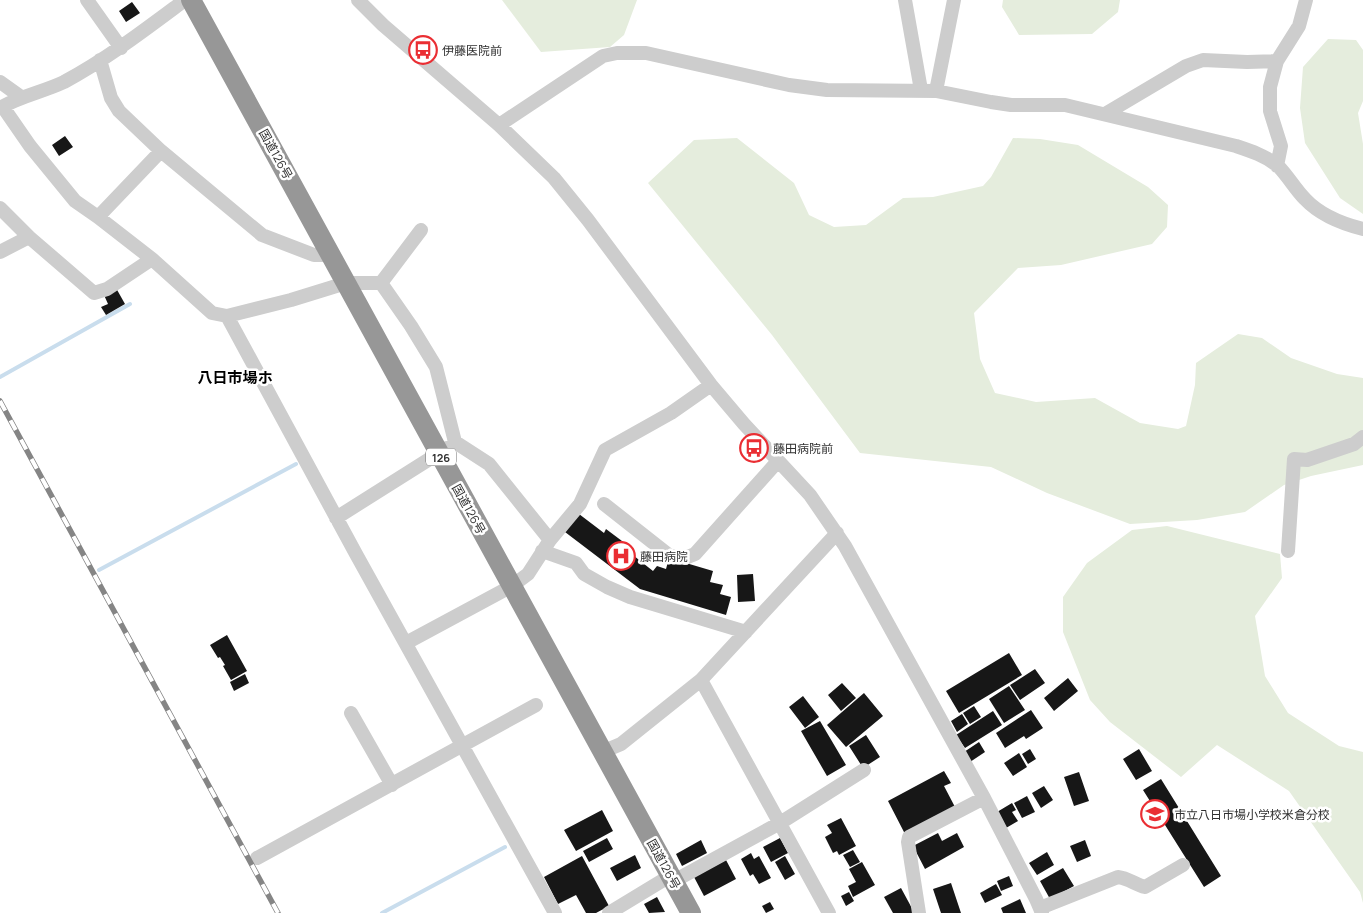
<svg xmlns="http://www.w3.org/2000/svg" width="1363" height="913" viewBox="0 0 1363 913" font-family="Manrope,'Noto Sans JP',sans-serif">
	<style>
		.green { fill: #e5eddd }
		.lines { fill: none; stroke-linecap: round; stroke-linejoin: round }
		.stream { stroke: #c9dded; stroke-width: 4 }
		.building { fill: #171717 }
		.minor { stroke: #cdcdcd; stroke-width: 14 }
		.highway { stroke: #979797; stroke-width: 20 }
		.rail-casing { stroke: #858585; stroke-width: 5.5 }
		.rail { stroke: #fff; stroke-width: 4; stroke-dasharray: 11; stroke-linecap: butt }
		.labels { text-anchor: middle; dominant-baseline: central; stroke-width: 5; stroke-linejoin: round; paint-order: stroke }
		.shield { fill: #fff; stroke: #6e6e6e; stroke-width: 1 }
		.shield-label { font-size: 11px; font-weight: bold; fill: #303030 }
		.poi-label { font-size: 12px; fill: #303030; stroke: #fff; text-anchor: start }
		.street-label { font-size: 12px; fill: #303030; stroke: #fff }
		.quarter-label { font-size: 15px; font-weight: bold; fill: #000; stroke: #fff }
	</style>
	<rect width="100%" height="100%" fill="#fff"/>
	<path class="green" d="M 502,0 L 637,0 L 624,35 L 610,47 L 541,52 Z
		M 1003,0 L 1120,0 L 1118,12 L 1092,34 L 1019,35 L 1002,7 Z
		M 1328,39 L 1356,40 L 1363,50 L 1363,101 L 1358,113 L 1363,144 L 1363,214 L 1340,198 L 1305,143 L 1300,108 L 1303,67 Z
		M 737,138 L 794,183 L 809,215 L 834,227 L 866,225 L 903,198 L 933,197 L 983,186 L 991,177 L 1013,138 L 1040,139 L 1078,145 L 1148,187 L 1168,205 L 1167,227 L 1152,244 L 1061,265 L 1018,268 L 974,313 L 980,359 L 995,393 L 1036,402 L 1095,398 L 1140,423 L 1178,429 L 1186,426 L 1195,385 L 1196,363 L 1238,334 L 1262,338 L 1291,358 L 1337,374 L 1363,378 L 1363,465 L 1311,476 L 1284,485 L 1245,512 L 1197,520 L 1130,524 L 1047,493 L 991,467 L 860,453 L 772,335 L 648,183 L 694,140 Z
		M 1167,526 L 1280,554 L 1282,578 L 1255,616 L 1265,676 L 1288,713 L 1339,746 L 1363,752 L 1363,903 L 1360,892 L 1289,791 L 1217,745 L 1181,777 L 1110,722 L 1090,700 L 1063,632 L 1063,597 L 1087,563 L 1132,530 Z"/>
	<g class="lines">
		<path class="stream" d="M 0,377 L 130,304
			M 99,570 L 296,464
			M 382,913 L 505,847"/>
	</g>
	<path class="building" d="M 132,2 L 140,13 L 126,22 L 119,11 Z
		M 65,136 L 73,147 L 59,156 L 52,145 Z
		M 116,288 L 125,304 L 106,315 L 101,307 L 108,304 L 104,295 Z
		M 579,514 L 604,533 L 606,529 L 626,544 L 624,548 L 653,571 L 657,566 L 666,569 L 669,558 L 713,571 L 710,582 L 723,585 L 720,594 L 731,597 L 726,615 L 640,589 L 565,532 Z
		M 753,574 L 755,601 L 738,602 L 737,575 Z
		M 227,635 L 247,671 L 231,680 L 223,666 L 225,665 L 220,657 L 218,658 L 210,645 Z
		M 1009,653 L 1022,675 L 959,713 L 946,691 Z
		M 1035,669 L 1045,683 L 1020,700 L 1010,685 Z
		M 245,674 L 249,683 L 234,691 L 230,682 Z
		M 1068,678 L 1078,691 L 1054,711 L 1044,698 Z
		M 842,683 L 856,698 L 841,711 L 828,695 Z
		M 1009,686 L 1025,710 L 1004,723 L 989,699 Z
		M 864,693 L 883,716 L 846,747 L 827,725 Z
		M 803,696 L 819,717 L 805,728 L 789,707 Z
		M 974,706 L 981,717 L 970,724 L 963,713 Z
		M 1031,710 L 1043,728 L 1026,739 L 1024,736 L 1005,748 L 996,733 Z
		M 993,711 L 1002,725 L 965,748 L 956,735 Z
		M 962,714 L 968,724 L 957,732 L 951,721 Z
		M 820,721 L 846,765 L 827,776 L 801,731 Z
		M 866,735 L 880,757 L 863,768 L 849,746 Z
		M 979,742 L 985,752 L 970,762 L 964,752 Z
		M 1030,749 L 1036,759 L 1028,764 L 1022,754 Z
		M 1139,749 L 1152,771 L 1136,780 L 1123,759 Z
		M 1019,753 L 1027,767 L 1013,776 L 1004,763 Z
		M 944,771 L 951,783 L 944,786 L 955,807 L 905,834 L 888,801 Z
		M 1079,772 L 1089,801 L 1074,806 L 1064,777 Z
		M 1161,779 L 1221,876 L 1204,887 L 1143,790 Z
		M 1044,786 L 1053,800 L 1041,808 L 1032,793 Z
		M 1027,796 L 1035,812 L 1022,818 L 1014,803 Z
		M 1012,803 L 1016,810 L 1012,812 L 1018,821 L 1006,828 L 997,812 Z
		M 602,810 L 613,831 L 576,851 L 564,830 Z
		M 841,818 L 856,846 L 839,855 L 837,851 L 833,853 L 825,837 L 832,833 L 827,825 Z
		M 938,833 L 942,841 L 957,833 L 964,847 L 925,869 L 913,846 Z
		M 607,838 L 613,849 L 589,862 L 583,851 Z
		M 780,838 L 788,853 L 771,862 L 763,847 Z
		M 701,840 L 707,853 L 682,866 L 676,854 Z
		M 1085,840 L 1091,856 L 1077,862 L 1070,846 Z
		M 853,850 L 860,862 L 850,867 L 843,855 Z
		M 1047,852 L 1054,865 L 1037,875 L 1029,863 Z
		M 751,853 L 754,859 L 759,856 L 771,878 L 759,884 L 753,874 L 750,876 L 741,859 Z
		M 635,855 L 641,868 L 617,881 L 610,868 Z
		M 582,856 L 609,906 L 596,913 L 586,913 L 576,895 L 558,904 L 544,877 Z
		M 785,856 L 795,874 L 785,880 L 775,862 Z
		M 726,860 L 736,879 L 704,896 L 694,877 Z
		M 862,862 L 875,885 L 853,897 L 848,886 L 856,882 L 849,869 Z
		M 1063,868 L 1074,886 L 1050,899 L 1040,881 Z
		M 1009,876 L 1013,886 L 1001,891 L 997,881 Z
		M 951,883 L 961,913 L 941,913 L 933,889 Z
		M 996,884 L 1002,895 L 985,903 L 980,893 Z
		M 901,888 L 914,912 L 913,913 L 893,913 L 884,897 Z
		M 849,892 L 854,901 L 846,906 L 841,896 Z
		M 657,897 L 665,912 L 649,913 L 644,904 Z
		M 1020,899 L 1026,913 L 1003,913 L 1001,908 Z
		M 770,902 L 774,909 L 766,913 L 762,906 Z"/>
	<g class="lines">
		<path class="minor" d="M 87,0 L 121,48
			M 358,0 L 383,25 L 499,125 L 554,178 L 588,220 L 711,385 L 744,424 L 810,495 L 845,546 L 984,798 L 1036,899 L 1042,913
			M 905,0 L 921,90
			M 100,60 L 111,98 L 119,111 L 161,151 L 262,235 L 314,255 L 332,255
			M 0,82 L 21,97
			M 936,91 L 954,0
			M 3,107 L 30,146 L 75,201 L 98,217 L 152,259 L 212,313 L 227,316 L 291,300 L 346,283 L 381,283
			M 0,108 C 20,96 43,92 64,82 C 107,59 146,29 185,0
			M 1105,114 L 1186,66 L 1203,60 L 1247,62 L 1277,61
			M 499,125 L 603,56 L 617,53 L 646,53 L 789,85 L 827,90 L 936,91 L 991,102 L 1011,105 L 1065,105 L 1236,146 C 1251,151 1266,156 1278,166 C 1288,176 1295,189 1305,199 C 1320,215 1343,224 1363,229
			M 1277,166 L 1281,146 L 1270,111 L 1270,87 L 1277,61 L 1299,26 L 1306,0
			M 0,208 L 29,237 L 94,293 L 107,289 L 152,259
			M 98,217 L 161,151
			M 0,252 L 29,237
			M 381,283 L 411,326 L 436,367 L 455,442 L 489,464 L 550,540
			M 381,283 L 421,230
			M 227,316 L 356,554 L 555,913
			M 604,504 L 670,556 L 685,558 L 695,554 L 778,461
			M 336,518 L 447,448
			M 542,551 L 576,563 L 584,574 L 607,587 L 630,597 L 746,632
			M 1288,551 L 1294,459 L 1307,460 L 1354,444 L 1363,437
			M 406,643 L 512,586 L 528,574 L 550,540 L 580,504 L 605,450 L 671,413 L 711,385
			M 701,680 L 829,913
			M 351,713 L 392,785
			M 602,752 L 621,744 L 701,680 L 837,533
			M 257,858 L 536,705
			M 674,881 L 780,823 L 864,770
			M 1040,908 L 1118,877 C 1128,878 1136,885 1145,887 L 1183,865
			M 609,913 L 670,876
			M 919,913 L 908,842 L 909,837 L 984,798"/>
		<path class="highway" d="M 191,0 L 691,913"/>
		<defs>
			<path id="rail" d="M 0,401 L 278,913"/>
		</defs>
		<use href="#rail" class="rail-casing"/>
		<use href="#rail" class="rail"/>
	</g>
	<defs>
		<symbol id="bus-ring" viewBox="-11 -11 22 22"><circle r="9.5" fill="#fff" stroke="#ea2e33" stroke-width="1.5"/><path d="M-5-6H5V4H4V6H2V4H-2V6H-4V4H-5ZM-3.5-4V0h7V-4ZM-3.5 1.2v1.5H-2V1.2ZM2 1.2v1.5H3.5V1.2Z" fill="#ea2e33"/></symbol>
		<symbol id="hospital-ring" viewBox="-11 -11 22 22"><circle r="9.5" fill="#fff" stroke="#ea2e33" stroke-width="1.5"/><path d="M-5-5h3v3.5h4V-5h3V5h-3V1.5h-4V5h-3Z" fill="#ea2e33"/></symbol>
		<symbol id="school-ring" viewBox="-11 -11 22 22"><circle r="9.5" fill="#fff" stroke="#ea2e33" stroke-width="1.5"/><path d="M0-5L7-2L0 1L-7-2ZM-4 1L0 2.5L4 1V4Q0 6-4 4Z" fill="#ea2e33"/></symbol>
	</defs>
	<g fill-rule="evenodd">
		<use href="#bus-ring" x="407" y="34" width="32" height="32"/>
		<use href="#bus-ring" x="738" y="432" width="32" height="32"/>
		<use href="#hospital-ring" x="605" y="540" width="32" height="32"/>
		<use href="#school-ring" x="1139" y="798" width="32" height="32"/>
	</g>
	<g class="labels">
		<rect class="shield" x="426" y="448.5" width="30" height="17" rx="4"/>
		<g class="shield-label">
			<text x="441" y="457">126</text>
		</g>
		<g class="poi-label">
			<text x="442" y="50">伊藤医院前</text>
			<text x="773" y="448">藤田病院前</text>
			<text x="640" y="556">藤田病院</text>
			<text x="1174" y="814">市立八日市場小学校米倉分校</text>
		</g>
		<g class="street-label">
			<text transform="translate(276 154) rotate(61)">国道126号</text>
			<text transform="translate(469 509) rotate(61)">国道126号</text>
			<text transform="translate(664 864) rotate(61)">国道126号</text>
		</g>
		<g class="quarter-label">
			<text x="235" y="377">八日市場ホ</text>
		</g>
	</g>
</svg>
